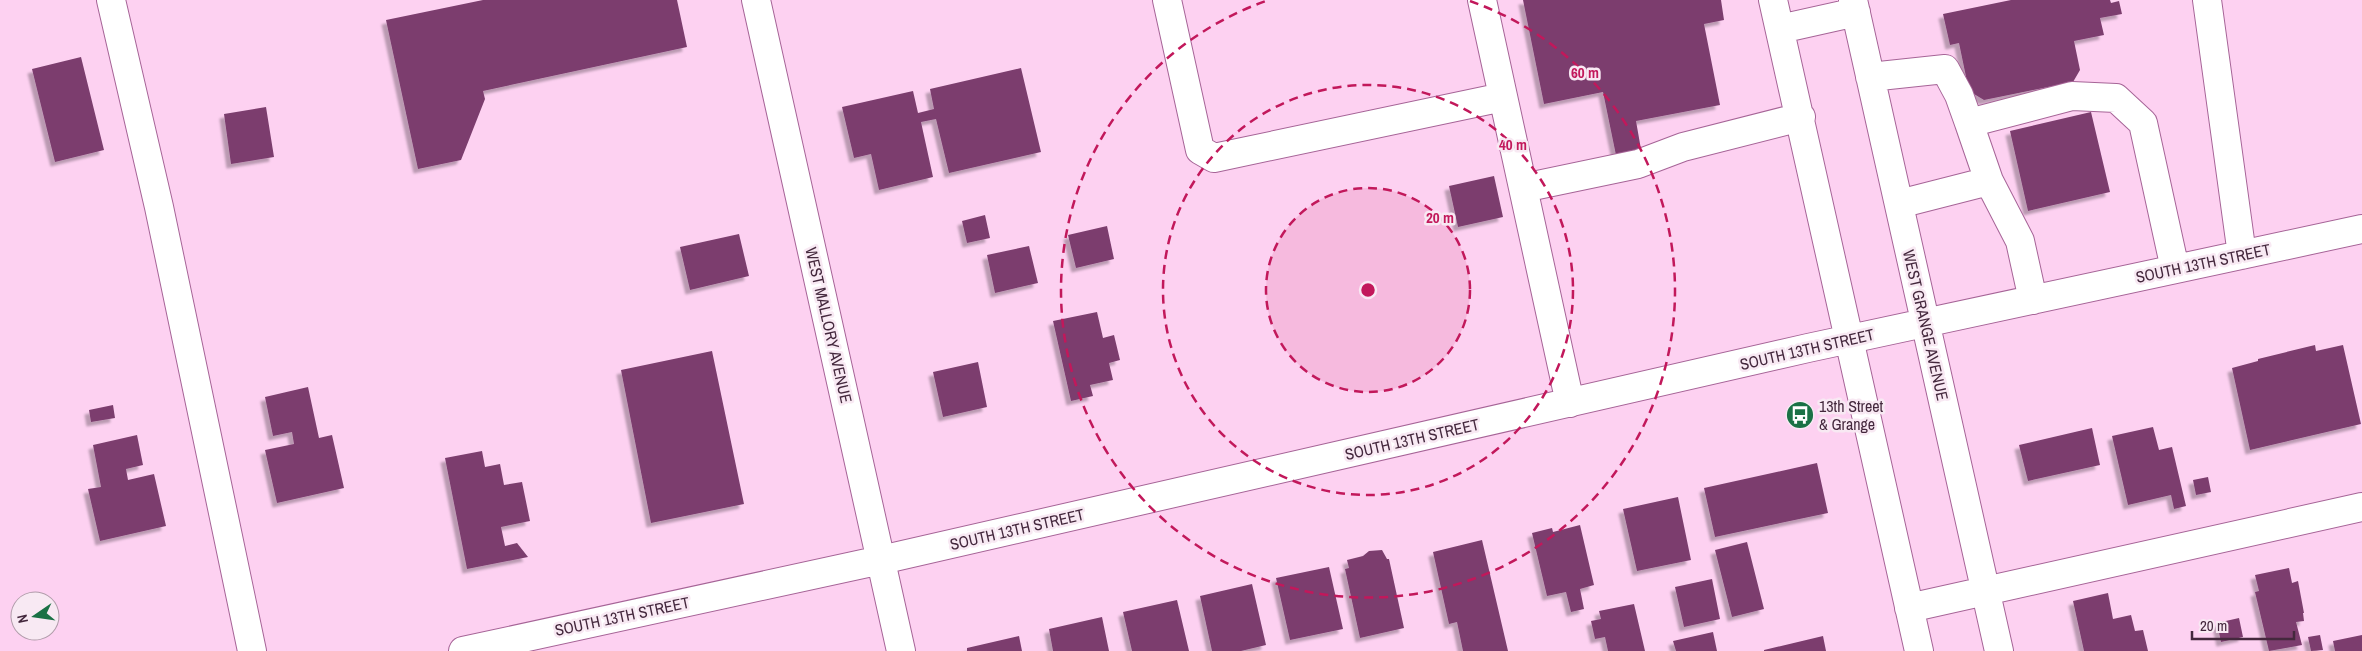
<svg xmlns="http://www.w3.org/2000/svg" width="2362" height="651" viewBox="0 0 2362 651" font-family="'Archivo Narrow',sans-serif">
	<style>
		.building { fill: #7b3e6e; filter: url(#shadow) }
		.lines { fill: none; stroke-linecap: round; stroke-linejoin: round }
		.minor-casing { stroke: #a66497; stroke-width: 30 }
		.minor { stroke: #fff; stroke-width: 28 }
		.ring { fill: none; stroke: #c2185b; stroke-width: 2.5; stroke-dasharray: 9 6 }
		.labels { text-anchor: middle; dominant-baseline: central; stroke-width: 5; stroke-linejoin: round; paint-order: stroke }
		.street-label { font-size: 16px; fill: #44283d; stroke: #f8e9f3 }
		.poi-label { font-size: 16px; fill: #44283d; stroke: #f8e9f3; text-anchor: start }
		.centre { fill: #c2185b; stroke: #f8e9f3; stroke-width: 2.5 }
		.ring-label { font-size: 15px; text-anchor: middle; font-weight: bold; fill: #c2185b; stroke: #f8e9f3; stroke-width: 5; stroke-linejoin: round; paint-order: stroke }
	</style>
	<defs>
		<filter id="shadow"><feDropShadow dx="-4.5" dy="4.5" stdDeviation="1" flood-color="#0004"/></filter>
	</defs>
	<rect width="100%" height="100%" fill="#fdd1f1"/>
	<path class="building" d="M 483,0 L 677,0 L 687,47 L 483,91 L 485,99 L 461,160 L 418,169 L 386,20 Z
		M 1523,0 L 1721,0 L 1724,20 L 1704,24 L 1720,105 L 1636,121 L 1642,155 L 1617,160 L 1603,92 L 1544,104 Z
		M 2011,0 L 2110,0 L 2111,3 L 2119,1 L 2122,14 L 2100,18 L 2104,35 L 2074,41 L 2080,70 L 2073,82 L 1984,100 L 1969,91 L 1959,43 L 1950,45 L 1943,14 Z
		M 81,57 L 104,150 L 55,162 L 32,69 Z
		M 1021,68 L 1041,152 L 949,173 L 936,119 L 921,122 L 933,177 L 879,190 L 871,154 L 854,158 L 842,107 L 913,91 L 918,113 L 934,109 L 930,89 Z
		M 266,107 L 274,157 L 231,164 L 224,114 Z
		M 2091,112 L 2110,192 L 2028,211 L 2010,131 Z
		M 1494,176 L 1503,217 L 1458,227 L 1449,186 Z
		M 985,215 L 990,238 L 967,243 L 962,221 Z
		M 1107,226 L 1114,259 L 1076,268 L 1068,235 Z
		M 739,234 L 749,276 L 690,290 L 680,247 Z
		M 1029,246 L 1038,283 L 995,293 L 987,255 Z
		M 1097,312 L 1103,338 L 1114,335 L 1120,360 L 1109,363 L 1113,380 L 1090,385 L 1093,396 L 1071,401 L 1053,321 Z
		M 2315,345 L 2316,351 L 2343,345 L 2361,424 L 2250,450 L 2232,368 L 2258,361 L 2258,359 Z
		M 712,351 L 744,504 L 651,523 L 621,370 Z
		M 978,362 L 987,407 L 943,417 L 933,372 Z
		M 308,387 L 319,438 L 332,435 L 344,488 L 277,503 L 265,450 L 294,444 L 292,432 L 273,436 L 265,397 Z
		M 113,405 L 115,418 L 91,422 L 89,410 Z
		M 2153,427 L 2159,450 L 2172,447 L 2186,506 L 2174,509 L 2171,495 L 2128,505 L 2112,436 Z
		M 2092,428 L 2100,465 L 2028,481 L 2019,445 Z
		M 137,435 L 143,465 L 126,469 L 128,480 L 154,474 L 166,526 L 100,541 L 88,489 L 101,487 L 93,445 Z
		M 482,451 L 485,467 L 500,464 L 504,485 L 522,482 L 530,521 L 501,527 L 505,546 L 517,543 L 528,557 L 467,569 L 445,458 Z
		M 1817,463 L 1828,513 L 1715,537 L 1704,488 Z
		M 2208,477 L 2211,492 L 2196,495 L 2193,480 Z
		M 1678,497 L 1691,560 L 1637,571 L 1623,509 Z
		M 1580,525 L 1594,585 L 1580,589 L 1584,609 L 1571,612 L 1566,592 L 1547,596 L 1532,533 L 1552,528 L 1553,532 Z
		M 1482,540 L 1508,651 L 1463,651 L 1457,622 L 1449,624 L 1433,552 Z
		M 1747,542 L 1764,609 L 1732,617 L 1715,550 Z
		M 1382,550 L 1387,559 L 1389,559 L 1404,628 L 1360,638 L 1345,569 L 1349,568 L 1347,560 L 1363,556 L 1369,551 Z
		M 1329,567 L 1343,629 L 1290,640 L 1276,578 Z
		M 2289,568 L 2292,583 L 2298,581 L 2304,613 L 2303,613 L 2304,621 L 2296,622 L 2302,645 L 2269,651 L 2255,592 L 2259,591 L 2255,575 Z
		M 1712,579 L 1720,619 L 1684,627 L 1675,587 Z
		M 1252,584 L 1266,645 L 1241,651 L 1212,651 L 1200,596 Z
		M 2108,593 L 2113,619 L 2131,615 L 2135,631 L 2143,630 L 2148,651 L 2084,651 L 2073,601 Z
		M 1177,600 L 1189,651 L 1132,651 L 1123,612 Z
		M 1634,604 L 1645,651 L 1608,651 L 1605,637 L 1595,639 L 1591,621 L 1601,619 L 1599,611 Z
		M 1102,617 L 1109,651 L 1053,651 L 1049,629 Z
		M 2239,618 L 2243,637 L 2221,642 L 2217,623 Z
		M 1713,632 L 1717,651 L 1676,651 L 1673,641 Z
		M 2320,635 L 2323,650 L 2311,651 L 2308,637 Z
		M 2362,635 L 2362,651 L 2335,651 L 2333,641 Z
		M 1019,636 L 1022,651 L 967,651 L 967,648 Z
		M 1823,636 L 1826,651 L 1764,651 L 1764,650 Z"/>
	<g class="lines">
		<defs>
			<path id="minor" d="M 111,0 L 159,207 L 252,651
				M 756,0 L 901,651
				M 1167,0 L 1200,150 L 1214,158 L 1503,97
				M 1482,0 L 1570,403
				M 1773,0 L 1919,651
				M 1853,0 L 1999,651
				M 2207,0 L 2242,255
				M 1780,29 L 1856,12
				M 1870,77 L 1945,69 L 1959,95 L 1969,123 L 2072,96 L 2116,98 L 2143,123 L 2175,269
				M 1989,181 L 2020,241 L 2033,300
				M 1523,188 L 1638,164 L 1683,147 L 1801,117
				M 1899,204 L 1989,181 L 1969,123
				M 1909,608 L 2362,507
				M 463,651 L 881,560 L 1808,348 L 2362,229"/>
		</defs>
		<use href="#minor" class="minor-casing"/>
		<use href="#minor" class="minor"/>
	</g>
	<circle cx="1368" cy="290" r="102" fill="#c2185b" fill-opacity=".12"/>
	<g class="ring">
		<circle cx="1368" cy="290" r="102"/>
		<circle cx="1368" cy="290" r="205"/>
		<path d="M1470 1A307 307 0 1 1 1266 1"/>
	</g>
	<defs>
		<symbol id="bus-disc" viewBox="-11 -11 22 22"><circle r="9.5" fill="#1a7145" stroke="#f8e9f3"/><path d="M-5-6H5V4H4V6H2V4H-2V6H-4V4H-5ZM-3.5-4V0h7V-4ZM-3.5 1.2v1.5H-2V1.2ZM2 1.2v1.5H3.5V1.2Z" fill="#fff"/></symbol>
	</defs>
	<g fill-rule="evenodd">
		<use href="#bus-disc" x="1784" y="399" width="32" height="32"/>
	</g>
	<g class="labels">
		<g class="street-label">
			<text transform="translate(2203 263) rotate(-12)">SOUTH 13TH STREET</text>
			<text transform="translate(829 325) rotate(77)">WEST MALLORY AVENUE</text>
			<text transform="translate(1926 325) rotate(77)">WEST GRANGE AVENUE</text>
			<text transform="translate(1807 349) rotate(-13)">SOUTH 13TH STREET</text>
			<text transform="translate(1412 439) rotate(-13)">SOUTH 13TH STREET</text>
			<text transform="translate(1017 529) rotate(-13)">SOUTH 13TH STREET</text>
			<text transform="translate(622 616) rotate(-12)">SOUTH 13TH STREET</text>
		</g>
		<g class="poi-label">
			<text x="1819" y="406">13th Street<tspan x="1819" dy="18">&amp; Grange</tspan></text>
		</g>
	</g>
	<circle cx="1368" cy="290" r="8" class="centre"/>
	<g class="ring-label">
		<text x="1585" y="78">60 m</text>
		<text x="1513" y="150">40 m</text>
		<text x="1440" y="223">20 m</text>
	</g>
	<g transform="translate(35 616) rotate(257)"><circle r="24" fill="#f8e9f3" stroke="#b09caa"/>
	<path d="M0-4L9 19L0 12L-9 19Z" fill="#1a7145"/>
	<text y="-8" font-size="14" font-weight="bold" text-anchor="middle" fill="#44283d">N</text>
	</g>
	<path d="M2192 631v8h102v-8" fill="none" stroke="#44283d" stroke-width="2.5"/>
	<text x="2200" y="631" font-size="15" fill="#44283d" stroke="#f8e9f3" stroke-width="4" paint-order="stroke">20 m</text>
</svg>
